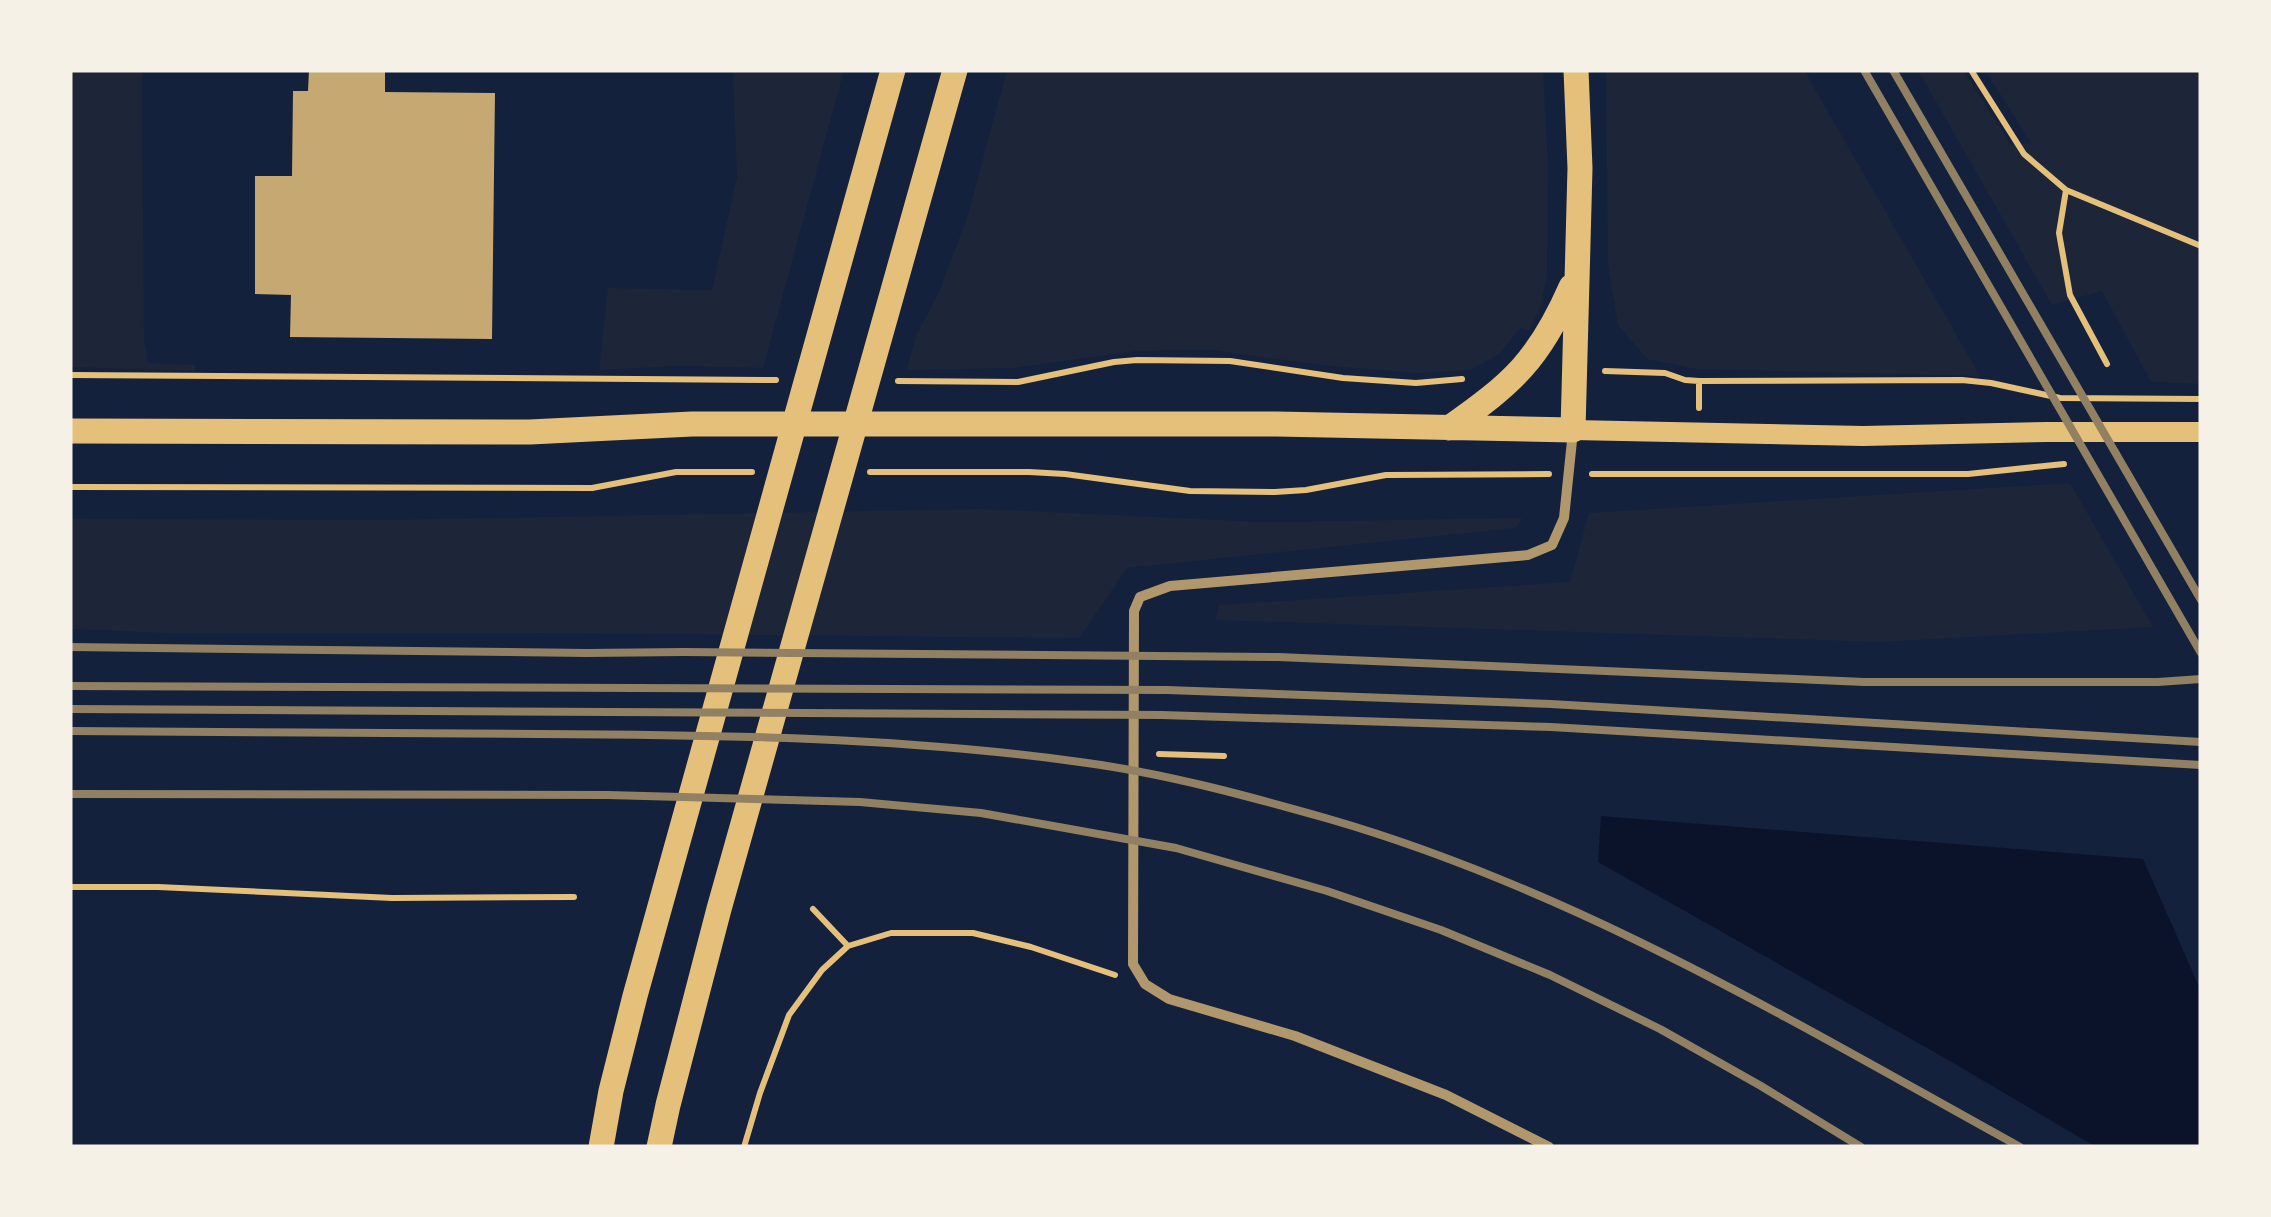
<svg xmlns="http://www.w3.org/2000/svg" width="2271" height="1217" viewBox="0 0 2271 1217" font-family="Figtree,sans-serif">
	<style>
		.green { fill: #1d2539 }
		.water { fill: #0b132b }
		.building { fill: #c6a872 }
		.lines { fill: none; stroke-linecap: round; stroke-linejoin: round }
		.path { stroke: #e5c07b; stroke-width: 6 }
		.minor { stroke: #b1986c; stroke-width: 10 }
		.secondary { stroke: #e5c07b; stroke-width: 20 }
		.primary { stroke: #e5c07b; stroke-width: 25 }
		.rail { stroke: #918062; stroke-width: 8 }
	</style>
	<rect width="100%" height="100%" fill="#14213d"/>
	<path class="green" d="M 70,70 L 142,70 L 144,341 L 148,363 L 195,365 L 195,371 L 70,367 Z
		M 733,70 L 844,70 L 763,368 L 679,366 L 599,370 L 608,288 L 712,290 L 737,177 Z
		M 1007,70 L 1543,70 L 1548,167 L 1547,274 L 1541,305 L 1530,330 L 1520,328 L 1499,354 L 1470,370 L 1418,373 L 1330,366 L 1211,350 L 1137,351 L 1013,368 L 907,370 L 916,336 L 939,292 L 967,218 Z
		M 1606,70 L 1804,70 L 1980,376 L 1697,369 L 1647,359 L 1618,325 L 1608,266 Z
		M 1918,70 L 1963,70 L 2011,145 L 2031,143 L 1985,70 L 2201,70 L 2201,384 L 2151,382 L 2102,291 L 2052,305 Z
		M 2070,483 L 2153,627 L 1880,642 L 1216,620 L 1219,605 L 1570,582 L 1589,513 Z
		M 982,509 L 1262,522 L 1522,518 L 1515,528 L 1127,568 L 1079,638 L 535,633 L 168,633 L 70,629 L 70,519 L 389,520 Z"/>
	<path class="water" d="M 1601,816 L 2143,859 L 2201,991 L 2201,1147 L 2096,1147 L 1943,1057 L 1598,862 Z"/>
	<path class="building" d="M 309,70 L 385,70 L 385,92 L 495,93 L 492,339 L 290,337 L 291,295 L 255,294 L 255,176 L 292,176 L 293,91 L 308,91 Z"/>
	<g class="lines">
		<path class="path" d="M 1971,70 L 2024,154 L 2066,190 L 2059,233 L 2070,295 L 2107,364
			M 2066,190 L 2201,246
			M 1605,371 L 1665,373 L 1685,380 L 1699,381 L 1962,380 L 1991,383 L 2060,398 L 2201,399
			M 70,375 L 776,380
			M 898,381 L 1018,382 L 1114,362 L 1137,360 L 1230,361 L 1343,378 L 1416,383 L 1462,379
			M 1699,408 L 1699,381
			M 870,472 L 1029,472 L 1065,474 L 1190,491 L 1275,492 L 1306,490 L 1386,475 L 1549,474
			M 1592,474 L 1968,474 L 2064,464
			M 70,487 L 592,488 L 676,472 L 752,472
			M 1159,754 L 1224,756
			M 70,887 L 158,887 L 392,898 L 574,897
			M 813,909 L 848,946
			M 744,1147 L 760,1093 L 789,1015 L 822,970 L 848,946 L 891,933 L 973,933 L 1031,947 L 1115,975"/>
		<path class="minor" d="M 1549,1147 L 1446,1095 L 1295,1036 L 1169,999 L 1145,984 L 1133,964 L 1134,611 L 1140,597 L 1170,586 L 1528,555 L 1552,545 L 1564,518 L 1573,431"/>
		<path class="secondary" d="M 1573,430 L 1863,436 L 2047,432 L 2201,432"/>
		<path class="primary" d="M 1449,428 C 1513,383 1539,360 1571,287
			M 70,431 L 530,432 L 692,424 L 1276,424 L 1573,430 L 1580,168 L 1576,70
			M 601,1147 L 611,1091 L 635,996 L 893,70
			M 659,1147 L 668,1105 L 719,909 L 955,70"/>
		<path class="rail" d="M 1864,70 L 2201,653
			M 1893,70 L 2201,600
			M 70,647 L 587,653 L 684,652 L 1278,657 L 1864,682 L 2158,682 L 2201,679
			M 70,686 L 1167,690 L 1551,704 L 2201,742
			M 70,709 L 1162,715 L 1551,727 L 2201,765
			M 70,731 C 227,732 383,733 540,734 C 721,735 901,737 1080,762 C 1164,773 1248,796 1329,819 C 1575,890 1797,1024 2020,1147
			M 70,794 L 608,795 L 860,802 L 981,813 L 1176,848 L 1327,891 L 1441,930 L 1550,975 L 1660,1029 L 1761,1086 L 1861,1147"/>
	</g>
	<rect width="2271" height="1217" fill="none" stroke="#f6f1e7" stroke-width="145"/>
</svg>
